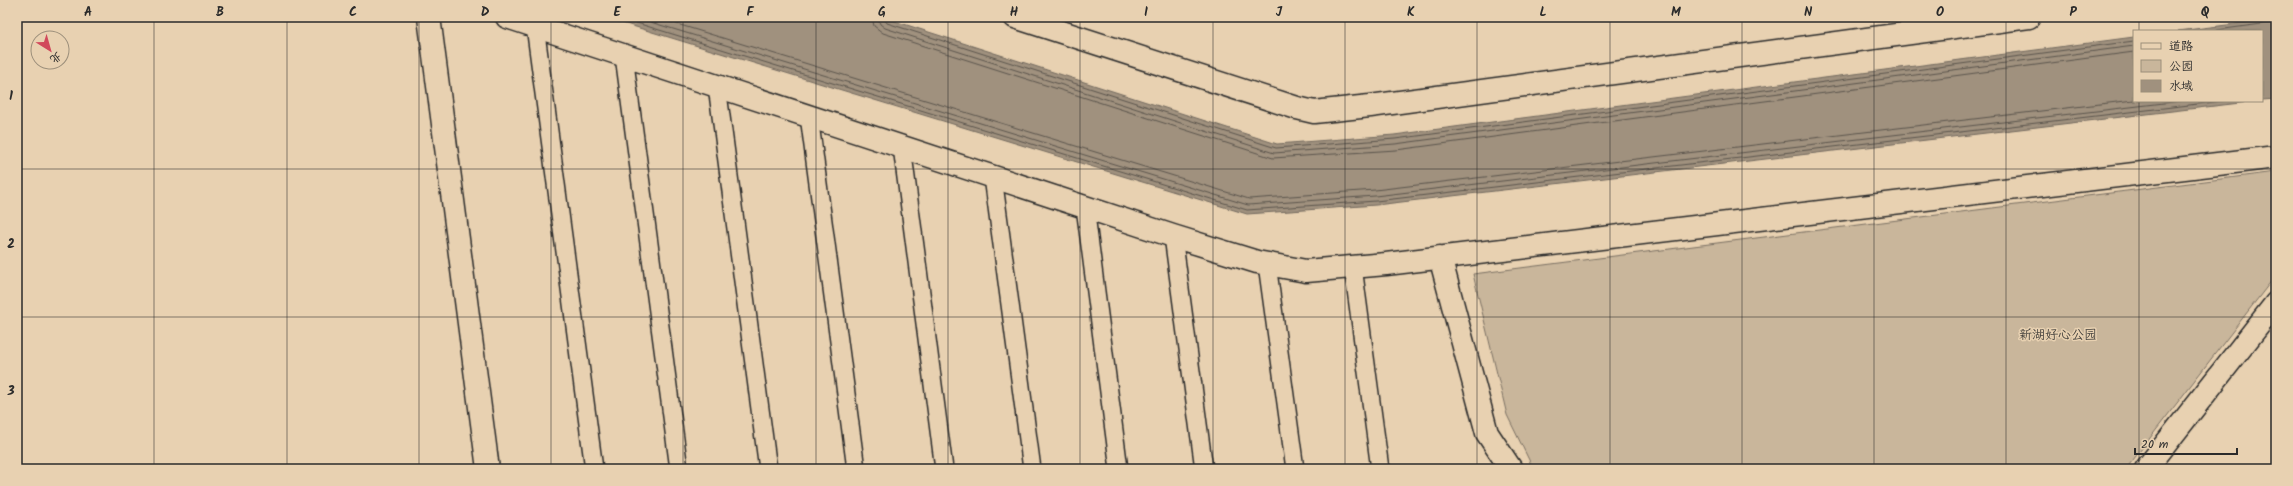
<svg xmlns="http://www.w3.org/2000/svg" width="2293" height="486" viewBox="0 0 2293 486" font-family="Kalam,'LXGW WenKai TC',sans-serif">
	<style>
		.green { fill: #c9b69b; stroke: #7a7063 }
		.water { fill: #a0917e; stroke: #71685d }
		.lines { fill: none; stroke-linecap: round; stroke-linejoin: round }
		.shore { stroke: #5a544c; stroke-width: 1 }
		.lane-casing { stroke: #2b2b2b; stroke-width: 20 }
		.street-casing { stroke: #2b2b2b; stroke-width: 25 }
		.lane { stroke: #e8d1b1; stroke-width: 17 }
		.street { stroke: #e8d1b1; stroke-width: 22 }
		.grid { fill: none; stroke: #2b2b2b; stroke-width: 1; stroke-opacity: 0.55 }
		.labels { text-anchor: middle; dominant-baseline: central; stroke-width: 3; stroke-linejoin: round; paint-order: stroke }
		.park-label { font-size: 13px; fill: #43403c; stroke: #e8d1b1 }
		.neatline { fill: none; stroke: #2b2b2b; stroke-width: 1.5 }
		.grid-label { font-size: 13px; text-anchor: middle; font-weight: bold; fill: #2b2b2b }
	</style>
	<rect width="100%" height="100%" fill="#e8d1b1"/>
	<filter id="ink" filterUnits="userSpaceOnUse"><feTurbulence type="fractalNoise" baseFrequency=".025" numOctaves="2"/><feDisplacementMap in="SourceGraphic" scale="8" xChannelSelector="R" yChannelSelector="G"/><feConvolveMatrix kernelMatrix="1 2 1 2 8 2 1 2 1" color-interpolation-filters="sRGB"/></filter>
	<g filter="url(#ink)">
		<path class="green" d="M 2276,172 L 2276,275 L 2126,469 L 1537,469 L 1531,464 L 1507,415 L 1473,274 Z"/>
		<path class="water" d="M 603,17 L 882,17 L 1277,144 L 1394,135 L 2134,37 L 2134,101 L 2257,101 L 1376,205 L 1247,214 Z
			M 2276,19 L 2276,99 L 2262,100 L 2262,31 L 2178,31 Z"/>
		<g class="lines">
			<path class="shore" d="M 617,17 L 1247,210 L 1376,201 L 2223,101
				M 634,17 L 1248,205 L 1375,196 L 2181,101
				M 654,17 L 1249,199 L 1375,190 L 2134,100
				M 872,17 L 874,26 L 883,33 L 1273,158 L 1396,150 L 2134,52
				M 878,17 L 880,24 L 885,28 L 1274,153 L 1395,144 L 2134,46
				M 883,17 L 887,23 L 1276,148 L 1395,139 L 2134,41
				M 2210,31 L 2276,22"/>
			<defs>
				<path id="lane" d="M 535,26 L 594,469
					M 624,56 L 679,469
					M 717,86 L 768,469
					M 809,116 L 856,469
					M 902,147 L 944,469
					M 993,177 L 1032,469
					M 1085,207 L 1119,469
					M 1173,236 L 1204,469
					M 1267,264 L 1295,469
					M 1353,267 L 1380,469"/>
				<path id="street" d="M 429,17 L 488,469
					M 507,17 L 1173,236 L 1257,262 L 1306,271 L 1386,264 L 2276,157
					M 1015,17 L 1297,108 L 1314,112 L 1370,106 L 2029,17
					M 1440,257 L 1487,433 L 1511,469
					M 2146,469 L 2276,303"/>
			</defs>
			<use href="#lane" class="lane-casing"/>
			<use href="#street" class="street-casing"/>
			<use href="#lane" class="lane"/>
			<use href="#street" class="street"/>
		</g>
	</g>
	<path class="grid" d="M 154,17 L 154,469M 287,17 L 287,469M 419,17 L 419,469M 551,17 L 551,469M 683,17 L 683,469M 816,17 L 816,469M 948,17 L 948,469M 1080,17 L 1080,469M 1213,17 L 1213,469M 1345,17 L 1345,469M 1477,17 L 1477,469M 1610,17 L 1610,469M 1742,17 L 1742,469M 1874,17 L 1874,469M 2006,17 L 2006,469M 2139,17 L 2139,31M 2139,101 L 2139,469M 17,169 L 2276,169M 17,317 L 2276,317"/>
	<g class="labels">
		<g class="park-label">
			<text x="2058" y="335">新湖好心公园</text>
		</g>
	</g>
	<rect width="2293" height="486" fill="none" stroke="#e8d1b1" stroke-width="44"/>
	<rect x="2133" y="30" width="130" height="72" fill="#e8d1b1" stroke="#9c8f7b"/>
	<rect x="2141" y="43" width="20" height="6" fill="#e8d1b1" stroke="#9c8f7b"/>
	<text x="2169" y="50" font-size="12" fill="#2b2b2b">道路</text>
	<rect x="2141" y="60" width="20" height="12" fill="#c9b69b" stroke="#9c8f7b"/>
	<text x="2169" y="70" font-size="12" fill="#2b2b2b">公园</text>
	<rect x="2141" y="80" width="20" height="12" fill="#a0917e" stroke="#9c8f7b"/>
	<text x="2169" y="90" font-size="12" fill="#2b2b2b">水域</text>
	<g transform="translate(50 50) rotate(143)"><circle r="19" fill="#e8d1b1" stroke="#9c8f7b"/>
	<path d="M0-3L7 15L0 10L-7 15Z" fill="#d1495b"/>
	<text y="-6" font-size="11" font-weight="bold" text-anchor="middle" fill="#2b2b2b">北</text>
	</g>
	<path d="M2135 448v6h102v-6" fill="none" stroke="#2b2b2b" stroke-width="2"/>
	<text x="2141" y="448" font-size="12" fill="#2b2b2b" stroke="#e8d1b1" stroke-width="3" paint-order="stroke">20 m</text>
	<rect x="22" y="22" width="2249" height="442" class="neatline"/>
	<g class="grid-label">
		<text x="88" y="16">A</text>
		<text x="220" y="16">B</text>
		<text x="353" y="16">C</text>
		<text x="485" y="16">D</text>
		<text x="617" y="16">E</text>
		<text x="750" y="16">F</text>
		<text x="882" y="16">G</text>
		<text x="1014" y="16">H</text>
		<text x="1146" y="16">I</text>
		<text x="1279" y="16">J</text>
		<text x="1411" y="16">K</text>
		<text x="1543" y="16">L</text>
		<text x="1676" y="16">M</text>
		<text x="1808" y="16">N</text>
		<text x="1940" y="16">O</text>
		<text x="2073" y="16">P</text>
		<text x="2205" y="16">Q</text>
		<text x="11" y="100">1</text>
		<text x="11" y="248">2</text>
		<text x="11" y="395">3</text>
	</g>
</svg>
